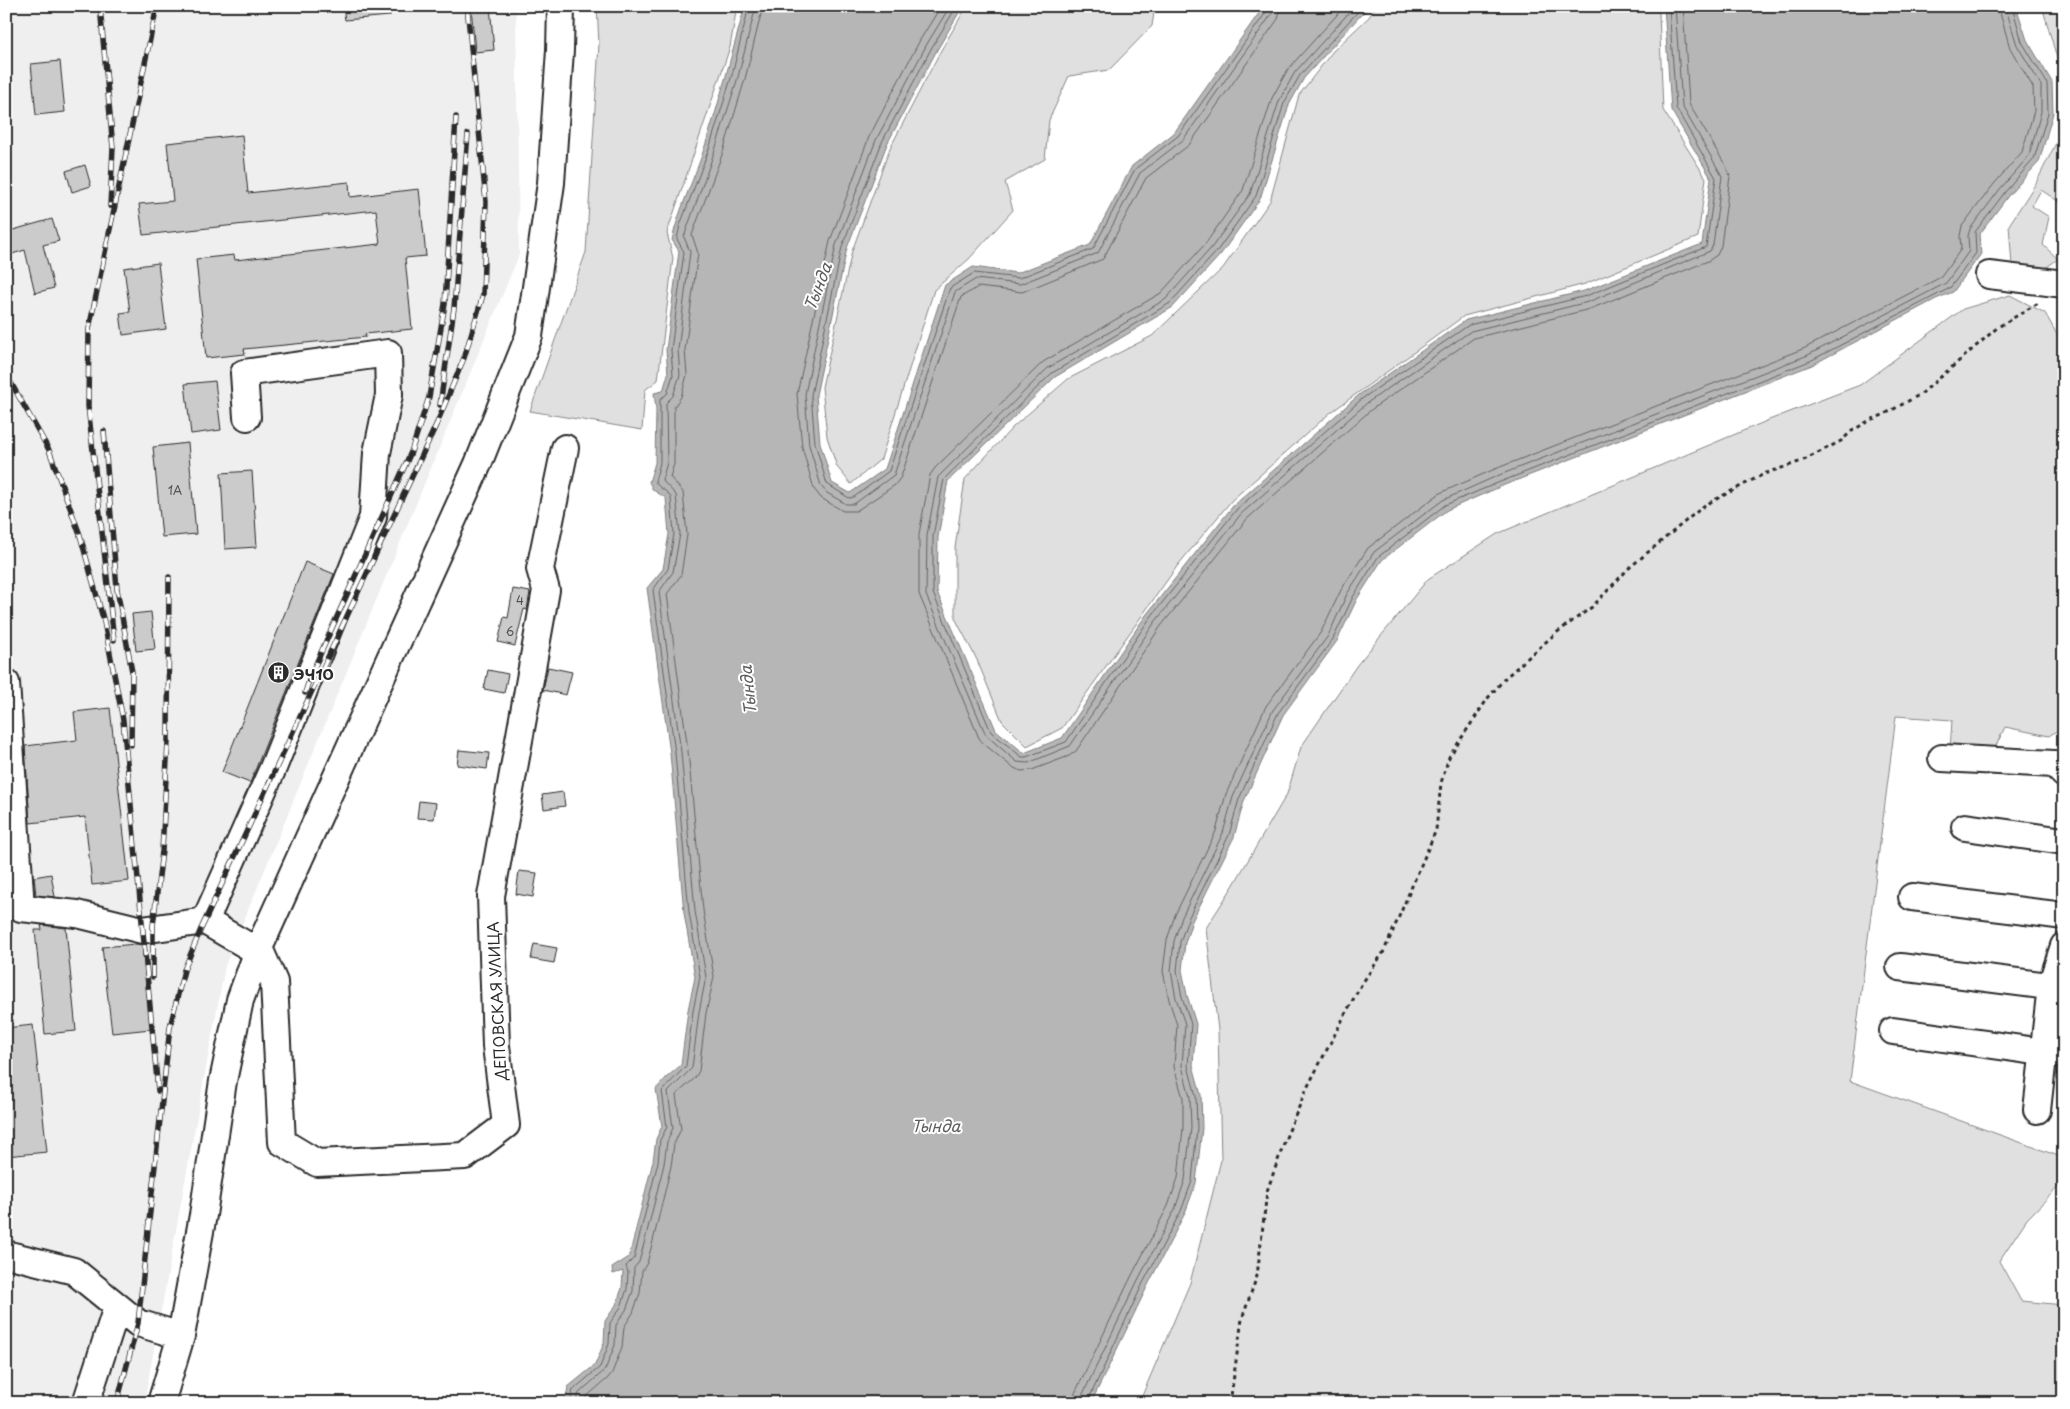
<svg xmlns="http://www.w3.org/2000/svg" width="2070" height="1409" viewBox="0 0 2070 1409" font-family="'Playpen Sans',sans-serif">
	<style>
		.built { fill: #efefef }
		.green { fill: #e0e0e0; stroke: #868686 }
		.water { fill: #b6b6b6; stroke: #7e7e7e }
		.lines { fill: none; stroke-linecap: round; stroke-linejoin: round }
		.shore { stroke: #636363; stroke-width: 1 }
		.building { fill: #cbcbcb; stroke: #2b2b2b }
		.minor-casing { stroke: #2b2b2b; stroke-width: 30 }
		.path { stroke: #2b2b2b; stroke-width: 3; stroke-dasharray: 4 4; stroke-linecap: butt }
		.minor { stroke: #fff; stroke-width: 26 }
		.rail-casing { stroke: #2b2b2b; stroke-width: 5.5 }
		.rail { stroke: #fff; stroke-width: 4; stroke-dasharray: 11; stroke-linecap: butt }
		.labels { text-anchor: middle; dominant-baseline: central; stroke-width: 4; stroke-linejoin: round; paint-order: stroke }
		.number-label { font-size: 12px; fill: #535353 }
		.poi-label { font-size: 15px; font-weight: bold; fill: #2b2b2b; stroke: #fff; text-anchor: start }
		.street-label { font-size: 15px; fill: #2b2b2b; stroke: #fff }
		.water-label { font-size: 16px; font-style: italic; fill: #5c5c5c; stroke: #fff }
	</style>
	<rect width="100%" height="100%" fill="#fff"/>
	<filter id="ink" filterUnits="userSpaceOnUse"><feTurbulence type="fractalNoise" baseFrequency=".02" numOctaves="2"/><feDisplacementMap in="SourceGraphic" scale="10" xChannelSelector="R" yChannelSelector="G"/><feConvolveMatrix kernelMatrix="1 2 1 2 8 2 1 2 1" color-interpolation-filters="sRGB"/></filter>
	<g filter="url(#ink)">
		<path class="built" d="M 6,6 L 516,6 L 519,255 L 225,966 L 144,1403 L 6,1403 Z"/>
		<path class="green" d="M 597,6 L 737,6 L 730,47 L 667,233 L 673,258 L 658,380 L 645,390 L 642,430 L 530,411 L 586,252 L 599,44 Z
			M 967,6 L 1155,6 L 1152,26 L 1109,70 L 1069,76 L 1049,120 L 1045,159 L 1005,182 L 1013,210 L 969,259 L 934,290 L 881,459 L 851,484 L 837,467 L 827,437 L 822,387 L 852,251 L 890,148 L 940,52 Z
			M 1376,6 L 1656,6 L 1659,12 L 1663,110 L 1706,178 L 1698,237 L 1585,284 L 1464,316 L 1330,413 L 1232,500 L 1178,565 L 1062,728 L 1027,746 L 1002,721 L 977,660 L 955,618 L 955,548 L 965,479 L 1013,427 L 1068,379 L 1152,336 L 1223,268 L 1270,201 L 1299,95 L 1333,51 L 1369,17 Z
			M 2042,6 L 2064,6 L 2064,118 L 2061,72 Z
			M 2064,127 L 2064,205 L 2041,190 L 2032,206 L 2049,217 L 2043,245 L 2058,259 L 2037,274 L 2012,265 L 2009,225 L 2036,183 Z
			M 2010,295 L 2045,313 L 2064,347 L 2064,726 L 2049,736 L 2005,727 L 1994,750 L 1950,750 L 1952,720 L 1896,716 L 1850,1081 L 2064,1158 L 2064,1181 L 2027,1219 L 1999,1261 L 2021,1301 L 2064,1305 L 2064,1403 L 1139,1403 L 1190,1283 L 1221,1160 L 1218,1030 L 1206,928 L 1233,886 L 1287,794 L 1301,747 L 1357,665 L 1428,579 L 1497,534 L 1769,420 L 1860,385 L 1963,309 Z"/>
		<path class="water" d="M 745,6 L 963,6 L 937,50 L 887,144 L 847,248 L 816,395 L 820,443 L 832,483 L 850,493 L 885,469 L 945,285 L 973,267 L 1017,273 L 1090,245 L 1132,166 L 1174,133 L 1264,6 L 1369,6 L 1304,78 L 1289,105 L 1260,199 L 1221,254 L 1173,307 L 1055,377 L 948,481 L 938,537 L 937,592 L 996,730 L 1024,753 L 1062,738 L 1146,615 L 1233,506 L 1360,394 L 1466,320 L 1584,291 L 1702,244 L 1711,178 L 1671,110 L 1664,6 L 2016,6 L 2027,40 L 2052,82 L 2053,113 L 2039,162 L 2008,196 L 1979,235 L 1981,254 L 1953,292 L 1936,299 L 1812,365 L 1502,486 L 1447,510 L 1382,560 L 1357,599 L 1337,641 L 1283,715 L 1244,801 L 1234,837 L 1192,921 L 1185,943 L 1182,970 L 1187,995 L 1196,1024 L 1193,1065 L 1201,1095 L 1202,1128 L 1196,1183 L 1185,1213 L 1148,1285 L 1091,1403 L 565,1403 L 568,1387 L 595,1365 L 604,1343 L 605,1321 L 616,1305 L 622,1288 L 623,1271 L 613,1274 L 612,1268 L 629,1257 L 653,1161 L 656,1139 L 662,1126 L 656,1089 L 667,1077 L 681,1065 L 688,1010 L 695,977 L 684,913 L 670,753 L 647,588 L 663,569 L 669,534 L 666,498 L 653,490 L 649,482 L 655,463 L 656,409 L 654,393 L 663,391 L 668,374 L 666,350 L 679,251 L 672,240 C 679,208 695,178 705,146 C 720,100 732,53 745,6 Z"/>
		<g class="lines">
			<path class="shore" d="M 941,6 L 920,40 L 869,137 L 830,241 L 797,394 L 802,447 L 814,489 L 821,498 L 843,511 L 856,511 L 895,485 L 901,477 L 961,297 L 978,287 L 1022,292 L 1103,259 L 1146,178 L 1189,145 L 1278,19 L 1281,6
				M 950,6 L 927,44 L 876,140 L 836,245 L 805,394 L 809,445 L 821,486 L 827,493 L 846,504 L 854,504 L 894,475 L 955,292 L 976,279 L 1020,284 L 1098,253 L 1140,173 L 1183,140 L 1271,15 L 1274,6
				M 957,6 L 932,47 L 882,142 L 842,247 L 811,395 L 815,443 L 827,484 L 849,498 L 854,497 L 889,471 L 950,288 L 974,273 L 1019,278 L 1093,249 L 1135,169 L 1178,136 L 1267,11 L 1267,6
				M 1345,6 L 1288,69 L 1272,98 L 1243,190 L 1206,243 L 1161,293 L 1043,362 L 935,468 L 930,475 L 919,534 L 919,594 L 979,738 L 984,744 L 1012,767 L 1021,771 L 1032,770 L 1069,756 L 1076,751 L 1161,626 L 1247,519 L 1372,409 L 1474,338 L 1590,309 L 1708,261 L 1717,255 L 1721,246 L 1730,176 L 1727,168 L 1689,104 L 1683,6
				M 1355,6 L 1295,72 L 1279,101 L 1250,194 L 1212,247 L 1166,299 L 1048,368 L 938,477 L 927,535 L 926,595 L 986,735 L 1017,762 L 1028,763 L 1070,746 L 1155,622 L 1241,514 L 1367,403 L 1471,331 L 1588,302 L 1710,251 L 1713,245 L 1722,176 L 1682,106 L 1675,6
				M 1363,6 L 1300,75 L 1284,103 L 1256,196 L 1217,251 L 1170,303 L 1052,373 L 944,479 L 933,536 L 933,593 L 991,732 L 1022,757 L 1026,757 L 1066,742 L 1150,618 L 1237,509 L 1363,398 L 1469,325 L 1586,296 L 1706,247 L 1716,178 L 1676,108 L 1669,6
				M 570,1403 L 573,1390 L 600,1367 L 609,1344 L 610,1323 L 621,1307 L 627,1289 L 628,1272 L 626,1266 L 634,1258 L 658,1162 L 660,1140 L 667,1127 L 662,1091 L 686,1066 L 693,1011 L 700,977 L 689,912 L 675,753 L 653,590 L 668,569 L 674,534 L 671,498 C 668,490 658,489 655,481 L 660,463 L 660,399 L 667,394 L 673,375 L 671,350 L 684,252 L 677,239 L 680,225 L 709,149 L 732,75 L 749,6
				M 576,1403 L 579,1393 L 605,1370 L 615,1345 L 616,1325 L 626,1310 L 633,1291 L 634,1268 L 639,1262 L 645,1240 L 664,1164 L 667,1142 L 673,1128 L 668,1092 L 692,1068 L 699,1012 L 706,977 L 695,911 L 681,752 L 659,592 L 673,572 L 680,534 L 676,495 L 662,480 L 667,463 L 666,403 L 673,396 L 680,375 L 678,350 L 690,252 L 684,237 L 715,150 L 738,77 L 756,6
				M 584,1403 L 586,1397 L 607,1379 L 612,1373 L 622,1347 L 624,1327 L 633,1313 L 640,1293 L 642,1271 L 647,1263 L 653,1241 L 671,1166 L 674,1144 L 681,1129 L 676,1095 L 695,1078 L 699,1071 L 706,1013 L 714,977 L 703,910 L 688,751 L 667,594 L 681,575 L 687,535 L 683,492 L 670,477 L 674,464 L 674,407 L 681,397 L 687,375 L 685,350 L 698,253 L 692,235 L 723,152 L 745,79 L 763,6
				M 1073,1403 L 1075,1393 L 1131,1277 L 1168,1206 L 1178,1178 L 1183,1128 L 1183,1098 L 1174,1067 L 1177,1025 L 1169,1000 L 1163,971 L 1167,940 L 1175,915 L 1216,831 L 1226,794 L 1266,706 L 1321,632 L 1341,590 L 1368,548 L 1440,493 L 1495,469 L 1805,348 L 1941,277 L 1961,249 L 1960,236 L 1962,226 L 1994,184 L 2022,152 L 2034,111 L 2033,87 L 2010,48 L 1998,6
				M 1081,1403 L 1082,1396 L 1138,1280 L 1175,1209 L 1185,1180 L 1191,1128 L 1190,1097 L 1182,1066 L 1185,1024 L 1176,998 L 1171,971 L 1174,941 L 1182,917 L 1223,833 L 1233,797 L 1273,710 L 1328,636 L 1347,594 L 1374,552 L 1443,500 L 1497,476 L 1808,355 L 1946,283 L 1969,251 L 1968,236 L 1970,229 L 2000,189 L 2029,156 L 2041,112 L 2041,85 L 2017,45 L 2005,6
				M 1087,1403 L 1143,1283 L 1181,1211 L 1192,1181 L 1197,1128 L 1196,1096 L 1188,1066 L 1191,1024 L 1182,997 L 1177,971 L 1180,942 L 1188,919 L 1229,835 L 1239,799 L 1278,713 L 1333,639 L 1353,597 L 1378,557 L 1445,505 L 1500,482 L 1810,361 L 1950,288 L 1976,253 L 1975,232 L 2005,192 L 2034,159 L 2048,113 L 2047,83 L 2022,42 L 2012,6"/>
		</g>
		<path class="building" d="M 343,6 L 390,6 L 390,16 L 345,20 Z
			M 471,6 L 490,6 L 494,50 L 475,52 Z
			M 60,61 L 65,112 L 36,115 L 31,64 Z
			M 242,135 L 248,193 L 349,182 L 350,197 L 419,189 L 426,256 L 405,258 L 412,329 L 365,334 L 366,337 L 244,349 L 245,354 L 206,358 L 196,259 L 234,255 L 235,260 L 380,244 L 376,210 L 143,235 L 139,204 L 173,201 L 167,143 Z
			M 85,165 L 91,186 L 72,192 L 66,171 Z
			M 52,219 L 59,241 L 43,245 L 54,288 L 35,293 L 25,250 L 6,256 L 6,232 Z
			M 158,263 L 166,329 L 123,335 L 120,313 L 130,312 L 124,268 Z
			M 215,381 L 221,430 L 191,434 L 185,384 Z
			M 188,443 L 196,534 L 162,537 L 153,447 Z
			M 252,471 L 257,547 L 225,549 L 221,473 Z
			M 305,562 L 334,574 L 250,783 L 222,772 Z
			M 513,589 L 530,592 L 527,610 L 524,609 L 515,646 L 498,642 L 504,617 L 508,618 Z
			M 151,612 L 155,649 L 136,651 L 132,614 Z
			M 548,667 L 572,672 L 566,695 L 543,690 Z
			M 488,670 L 508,674 L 504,693 L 484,689 Z
			M 110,708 L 129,881 L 92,885 L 85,817 L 30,823 L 25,746 L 77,740 L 74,712 Z
			M 459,750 L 489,753 L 487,769 L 457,765 Z
			M 563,792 L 565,806 L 544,809 L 542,795 Z
			M 419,801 L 436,803 L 434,819 L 417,818 Z
			M 519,871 L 537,873 L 533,897 L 516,894 Z
			M 51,874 L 55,897 L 36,895 L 34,877 Z
			M 41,925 L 66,928 L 76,1031 L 45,1034 L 35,930 L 42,930 Z
			M 136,944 L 142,945 L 151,1029 L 112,1033 L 102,947 Z
			M 534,944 L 557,948 L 554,963 L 531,959 Z
			M 33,1025 L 47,1152 L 6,1156 L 6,1028 Z"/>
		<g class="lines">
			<defs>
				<path id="minor" d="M 1989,275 L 2064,284
					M 6,683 L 21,908 L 77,914 L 142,930 L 205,921 L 255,950 L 256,946 L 259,948 L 274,982 L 282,1142 L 317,1163 L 465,1156 L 506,1125 L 496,1046 L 491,896 L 546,590 L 540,569 L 565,448
					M 1942,758 L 2054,764 L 2064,774
					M 1965,827 L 2064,841
					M 1912,897 L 2064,916
					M 205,921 L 273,768 L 373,517 L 377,453 L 389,395 L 388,353 L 244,373 L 247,417
					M 1900,967 L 2064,988
					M 1893,1031 L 2064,1055
					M 2037,1110 L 2051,986 L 2064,946
					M 6,1254 L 74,1271 L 138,1323 L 181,1336
					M 86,1403 L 117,1307
					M 161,1403 L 181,1336 L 203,1215 L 223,1081 L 240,1000 L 259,948 L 478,464 L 529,336 L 551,183 L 560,50 L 561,6"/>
			</defs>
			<use href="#minor" class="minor-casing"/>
			<path class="path" d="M 1230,1403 L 1242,1319 L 1257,1276 L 1267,1191 L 1287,1135 L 1308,1086 L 1348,1009 L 1361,985 L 1383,953 L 1389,940 L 1436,830 L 1441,783 L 1449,757 L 1488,698 L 1505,678 L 1556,633 L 1592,607 L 1629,568 L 1705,505 L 1764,474 L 1802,461 L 1841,441 L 1852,431 L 1870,420 L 1883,415 L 1921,394 L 1998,327 L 2040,302"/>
			<use href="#minor" class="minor"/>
			<defs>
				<path id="rail" d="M 100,6 L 113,148 L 110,206
					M 6,374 L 49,450 L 80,535 L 104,622 L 123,720 L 158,1091
					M 440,405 L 454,308 L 468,134
					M 104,431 L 117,589 L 132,672 L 131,745
					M 114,640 L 88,406 L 89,329 L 157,6
					M 305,693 L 310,677 L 411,452 L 429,397 L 445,304 L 456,117
					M 153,977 L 153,926 L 162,851 L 168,742 L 169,577
					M 117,1403 L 138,1323 L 170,1027 L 184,970 L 201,929 L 437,423 L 464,358 L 483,295 L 486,202 L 467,6"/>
			</defs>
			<use href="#rail" class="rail-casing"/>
			<use href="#rail" class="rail"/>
		</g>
	</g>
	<defs>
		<symbol id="building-disc" viewBox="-11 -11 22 22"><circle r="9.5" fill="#2b2b2b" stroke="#fff"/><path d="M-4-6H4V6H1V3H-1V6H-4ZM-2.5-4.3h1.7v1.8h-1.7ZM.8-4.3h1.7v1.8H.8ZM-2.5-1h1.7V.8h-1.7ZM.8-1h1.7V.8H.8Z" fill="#fff"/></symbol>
	</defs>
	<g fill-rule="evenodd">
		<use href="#building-disc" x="266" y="660" width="25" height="25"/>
	</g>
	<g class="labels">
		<g class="number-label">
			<text x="175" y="490">1А</text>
			<text x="520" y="600">4</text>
			<text x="510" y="631">6</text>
		</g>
		<g class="poi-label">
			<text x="294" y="673">ЭЧ10</text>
		</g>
		<g class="street-label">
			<text transform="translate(496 1001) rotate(-93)">ДЕПОВСКАЯ УЛИЦА</text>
		</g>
		<g class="water-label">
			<text transform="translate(817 286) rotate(-69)">Тында</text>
			<text transform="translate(747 690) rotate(-96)">Тында</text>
			<text x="936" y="1125">Тында</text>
		</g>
	</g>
	<rect width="2070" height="1409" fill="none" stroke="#fff" stroke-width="25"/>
	<rect x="12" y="12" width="2045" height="1384" fill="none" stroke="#2b2b2b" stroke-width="2" filter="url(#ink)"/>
</svg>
